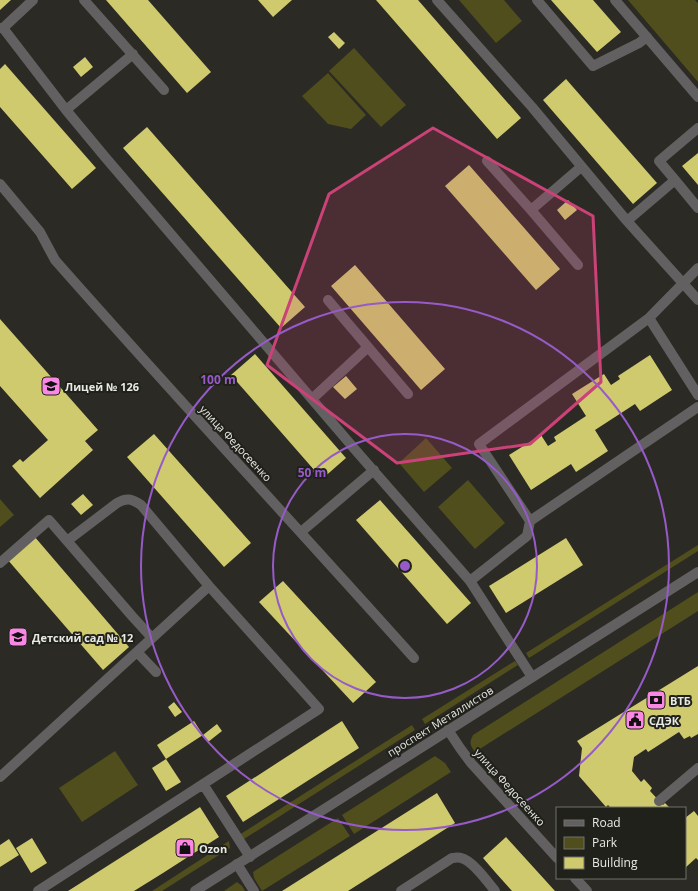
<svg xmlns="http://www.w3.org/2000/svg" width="698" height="891" viewBox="0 0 698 891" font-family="'Open Sans',sans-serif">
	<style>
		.green { fill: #504e1c }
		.building { fill: #ceca6d }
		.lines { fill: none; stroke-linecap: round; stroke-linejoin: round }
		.service { stroke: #636062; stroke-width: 10 }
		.minor { stroke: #636062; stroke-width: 10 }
		.tertiary { stroke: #636062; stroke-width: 10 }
		.marked { fill: #ca4277; fill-opacity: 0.2; stroke: #ca4277; stroke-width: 3; stroke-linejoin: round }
		.ring { fill: none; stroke: #965bc8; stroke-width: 2 }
		.labels { text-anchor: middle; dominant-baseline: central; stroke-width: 4; stroke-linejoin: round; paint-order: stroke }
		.poi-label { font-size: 11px; font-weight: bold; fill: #e9e9e5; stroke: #21211b; text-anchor: start }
		.street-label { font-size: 11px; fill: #e9e9e5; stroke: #21211b }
		.centre { fill: #965bc8; stroke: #21211b; stroke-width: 2 }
		.ring-label { font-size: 12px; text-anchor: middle; font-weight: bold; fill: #965bc8; stroke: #21211b; stroke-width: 4; stroke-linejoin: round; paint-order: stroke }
	</style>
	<rect width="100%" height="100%" fill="#2b2a24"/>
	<path class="green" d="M 459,0 L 504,0 L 522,21 L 496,43 Z
		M 628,0 L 695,0 L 698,3 L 698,82 Z
		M 354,48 L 406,105 L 381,127 L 329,71 Z
		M 328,73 L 366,115 L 351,129 L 328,124 L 302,96 Z
		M 426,438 L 452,468 L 424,492 L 399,463 Z
		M 468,480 L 505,523 L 475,549 L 438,507 Z
		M 0,499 L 14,515 L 0,527 Z
		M 698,545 L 698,551 L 529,658 L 526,653 Z
		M 698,592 L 698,611 L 475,752 C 470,745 469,743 473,735 Z
		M 515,661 L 518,665 L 425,724 L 422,719 Z
		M 412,725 L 415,730 L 244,839 L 239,835 Z
		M 115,751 L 138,785 L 82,822 L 59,788 Z
		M 435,756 L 445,763 L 451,772 L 354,834 L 342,815 Z
		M 338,818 L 350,836 L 262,891 L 254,878 L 253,872 Z
		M 229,841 L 230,848 L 162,891 L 152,891 Z
		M 237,882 L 242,886 L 245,891 L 224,891 Z"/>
	<path class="building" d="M 0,0 L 11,0 L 0,10 Z
		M 106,0 L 148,0 L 211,72 L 187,93 Z
		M 258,0 L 292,0 L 273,17 Z
		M 376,0 L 418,0 L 521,118 L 497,139 Z
		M 551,0 L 593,0 L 621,32 L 597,52 Z
		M 334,32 L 345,43 L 339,49 L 328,37 Z
		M 85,57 L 93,67 L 81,77 L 73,67 Z
		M 5,64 L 96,168 L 72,189 L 0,107 L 0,69 Z
		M 566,79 L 657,183 L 633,204 L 543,100 Z
		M 147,127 L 305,307 L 281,328 L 123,148 Z
		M 698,153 L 698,185 L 682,166 Z
		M 469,165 L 560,269 L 536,290 L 445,186 Z
		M 568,200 L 577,210 L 565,220 L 557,210 Z
		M 355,265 L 445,369 L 421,390 L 331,286 Z
		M 0,319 L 98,430 L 85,441 L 93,450 L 40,498 L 12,466 L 20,459 L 23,462 L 48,440 L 0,386 Z
		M 255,354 L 346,458 L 322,479 L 231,375 Z
		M 650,355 L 672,390 L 640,411 L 635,404 L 595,430 L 608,451 L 576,472 L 571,464 L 531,490 L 509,455 L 541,435 L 548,446 L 556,441 L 554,437 L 586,416 L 572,394 L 604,374 L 611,385 L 620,379 L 618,376 Z
		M 346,376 L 357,389 L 345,399 L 333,387 Z
		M 154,434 L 251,543 L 224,567 L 127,457 Z
		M 83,494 L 93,505 L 81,515 L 71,504 Z
		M 380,500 L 471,603 L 447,624 L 356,520 Z
		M 34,536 L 129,647 L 103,670 L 7,559 Z
		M 566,538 L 583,565 L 506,613 L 489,586 Z
		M 283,581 L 376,682 L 353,703 L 259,602 Z
		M 698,666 L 698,734 L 691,738 L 690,736 L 684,739 L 679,732 L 648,752 L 646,749 L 634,757 L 632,771 L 641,782 L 644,779 L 652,788 L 650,791 L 663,805 L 665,803 L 670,808 L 611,808 L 608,805 L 606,807 L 579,776 L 582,748 L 577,741 Z
		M 174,702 L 182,712 L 175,717 L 168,707 Z
		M 194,721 L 203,735 L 166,759 L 157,745 Z
		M 342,721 L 359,748 L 243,822 L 226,796 Z
		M 217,724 L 222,731 L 208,742 L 203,735 Z
		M 166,759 L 181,782 L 166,791 L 152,768 Z
		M 437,793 L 455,823 L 348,891 L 282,891 Z
		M 200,807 L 219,837 L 163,873 L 134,891 L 68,891 Z
		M 694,811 L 698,816 L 698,860 L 696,858 L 685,868 L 685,818 Z
		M 506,837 L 555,891 L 512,891 L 495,872 L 483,858 Z
		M 32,838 L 47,863 L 31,873 L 16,848 Z
		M 9,839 L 19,855 L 0,867 L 0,845 Z"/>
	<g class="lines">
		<path class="service" d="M 84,0 L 164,90
			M 437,0 L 532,107 L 627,221 L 698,300
			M 537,0 L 593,66 L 639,43 L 647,37
			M 0,28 L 3,28 L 33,0
			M 3,28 L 66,110 L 105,157 L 358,453 L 470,581 L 532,677
			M 66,110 L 133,54
			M 487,161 L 531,210 L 581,167
			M 675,180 L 698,208
			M 531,210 L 578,265
			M 627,221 L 675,180 L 659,161 L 698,128
			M 649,318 L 698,268
			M 368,347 L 408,394
			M 312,399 L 368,347 L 328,300
			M 530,521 L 479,444 L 649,318 L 698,395
			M 301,532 L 374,470
			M 0,563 L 49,520 L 132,616 L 152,638
			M 470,581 L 527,536 L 530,521 L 698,407
			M 137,652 L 156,672
			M 0,777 L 209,586
			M 203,784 L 250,857
			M 659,801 L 698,768
			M 237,864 L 254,891
			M 38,891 L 319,709 L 209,586 L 141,505 C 132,499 127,497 117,503 L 67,541
			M 401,891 L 452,858 C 455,858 458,857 461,858 C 472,860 488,882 495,891"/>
		<path class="minor" d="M 0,184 L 40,232 L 55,260 C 173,394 295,525 414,658
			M 448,730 L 460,748 L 471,763 L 557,858
			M 575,878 L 587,891"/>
		<path class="tertiary" d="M 615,0 L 698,97
			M 195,891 L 698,572"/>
	</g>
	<path class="marked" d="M 433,128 L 593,216 L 601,382 L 530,444 L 397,463 L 267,365 L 329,194 Z"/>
	<g class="ring">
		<circle cx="405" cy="566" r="132"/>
		<circle cx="405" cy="566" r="264"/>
	</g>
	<defs>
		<symbol id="school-square" viewBox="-11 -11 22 22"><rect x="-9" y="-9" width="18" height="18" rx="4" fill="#fb87e5" stroke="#21211b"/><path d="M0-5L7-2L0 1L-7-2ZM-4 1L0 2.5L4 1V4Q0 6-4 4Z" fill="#111"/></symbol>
		<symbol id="bank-square" viewBox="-11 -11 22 22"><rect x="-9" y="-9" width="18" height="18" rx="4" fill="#fb87e5" stroke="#21211b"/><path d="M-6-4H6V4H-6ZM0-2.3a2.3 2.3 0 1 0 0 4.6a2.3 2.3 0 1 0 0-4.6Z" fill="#111"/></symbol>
		<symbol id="civic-square" viewBox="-11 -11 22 22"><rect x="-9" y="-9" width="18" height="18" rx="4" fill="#fb87e5" stroke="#21211b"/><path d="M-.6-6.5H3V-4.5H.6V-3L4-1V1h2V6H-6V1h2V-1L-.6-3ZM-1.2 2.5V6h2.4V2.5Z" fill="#111"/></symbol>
		<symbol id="shop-square" viewBox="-11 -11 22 22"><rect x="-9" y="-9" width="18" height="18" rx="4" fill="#fb87e5" stroke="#21211b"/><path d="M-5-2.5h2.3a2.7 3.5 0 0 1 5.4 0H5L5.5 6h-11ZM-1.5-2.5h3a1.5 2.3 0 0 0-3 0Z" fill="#111"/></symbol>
	</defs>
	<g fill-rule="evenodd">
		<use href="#school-square" x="40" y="375" width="22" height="22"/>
		<use href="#school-square" x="7" y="626" width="22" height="22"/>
		<use href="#bank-square" x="645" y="689" width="22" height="22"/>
		<use href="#civic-square" x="624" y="709" width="22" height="22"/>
		<use href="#shop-square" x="174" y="837" width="22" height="22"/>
	</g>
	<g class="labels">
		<g class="poi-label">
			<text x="65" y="386">Лицей № 126</text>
			<text x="32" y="637">Детский сад № 12</text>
			<text x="670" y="700">ВТБ</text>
			<text x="649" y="720">СДЭК</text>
			<text x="199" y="848">Ozon</text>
		</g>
		<g class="street-label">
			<text transform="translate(236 443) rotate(47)">улица Федосеенко</text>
			<text transform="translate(440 721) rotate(-32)">проспект Металлистов</text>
			<text transform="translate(510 787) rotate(48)">улица Федосеенко</text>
		</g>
	</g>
	<circle cx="405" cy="566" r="6" class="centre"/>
	<g class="ring-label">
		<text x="218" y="384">100 m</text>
		<text x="312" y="477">50 m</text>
	</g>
	<rect x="556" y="807" width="130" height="72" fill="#21211b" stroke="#71716c"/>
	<rect x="564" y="820" width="20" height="6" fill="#636062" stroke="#71716c"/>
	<text x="592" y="827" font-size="12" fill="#e9e9e5">Road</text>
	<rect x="564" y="837" width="20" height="12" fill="#504e1c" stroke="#71716c"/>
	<text x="592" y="847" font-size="12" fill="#e9e9e5">Park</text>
	<rect x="564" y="857" width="20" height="12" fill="#ceca6d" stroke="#71716c"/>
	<text x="592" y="867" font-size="12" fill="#e9e9e5">Building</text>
</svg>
